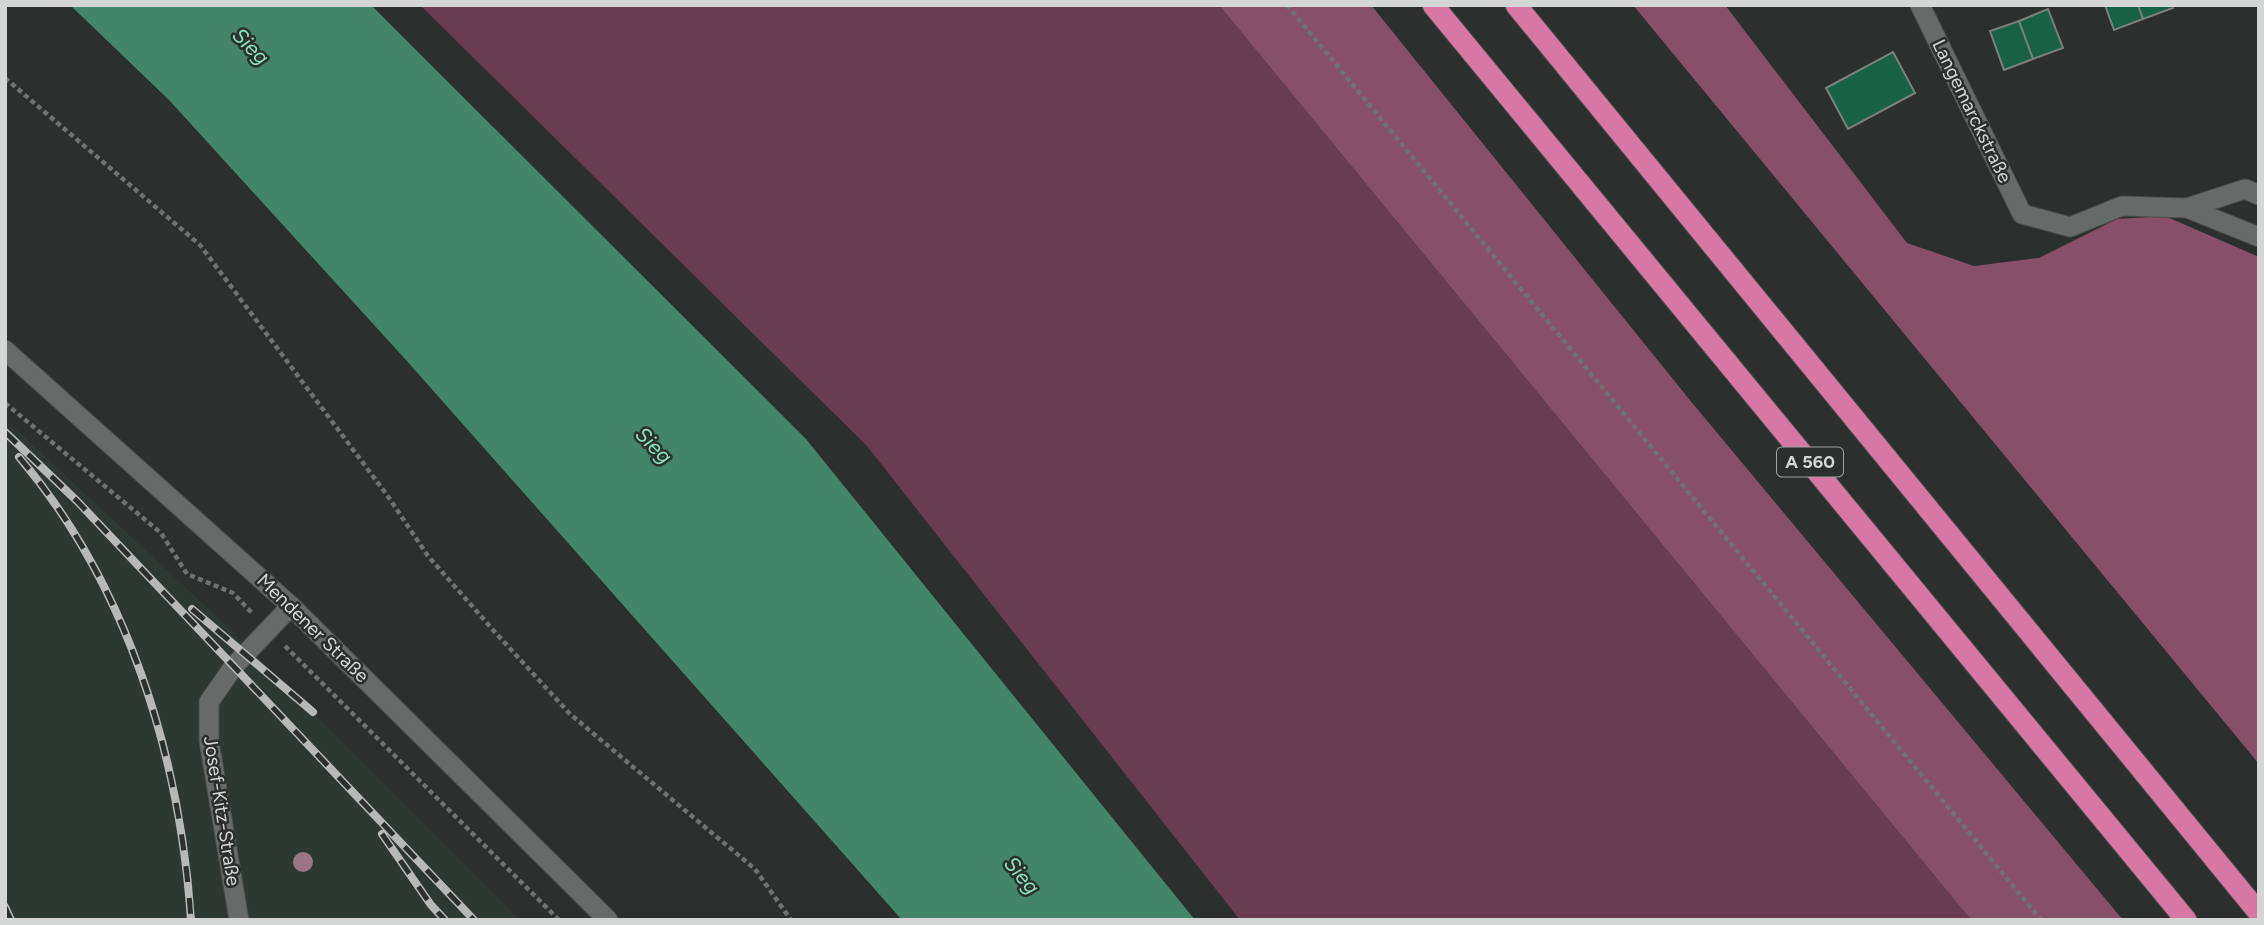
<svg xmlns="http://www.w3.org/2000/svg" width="2264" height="925" viewBox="0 0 2264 925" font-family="Figtree,sans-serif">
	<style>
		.built { fill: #2d3833 }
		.green { fill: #693c50 }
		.forest { fill: #884f69 }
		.water { fill: #428569 }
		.building { fill: #186046; stroke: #7b807d; stroke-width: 2 }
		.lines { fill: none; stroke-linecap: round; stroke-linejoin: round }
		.minor-casing { stroke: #494c4b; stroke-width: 21 }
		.tertiary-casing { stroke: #494c4b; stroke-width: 21 }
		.motorway-casing { stroke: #494c4b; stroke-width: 23 }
		.path { stroke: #6f7271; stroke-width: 4.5; stroke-dasharray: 5 3.5; stroke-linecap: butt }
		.minor { stroke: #666b69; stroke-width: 19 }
		.tertiary { stroke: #666b69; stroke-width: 19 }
		.motorway { stroke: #d777a3; stroke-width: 21 }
		.rail-casing { stroke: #b6b9b8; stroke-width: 8 }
		.rail { stroke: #2b2f2d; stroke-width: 5; stroke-dasharray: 16; stroke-linecap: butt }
		.tree { fill: #9a7584 }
		.labels { text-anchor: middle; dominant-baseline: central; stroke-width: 5; stroke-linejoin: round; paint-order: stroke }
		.shield { fill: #2b2f2d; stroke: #a1a4a3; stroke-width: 2 }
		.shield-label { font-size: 18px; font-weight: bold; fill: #d3d6d5 }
		.street-label { font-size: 19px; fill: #d3d6d5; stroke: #2b2f2d }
		.water-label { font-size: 21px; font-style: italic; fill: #85e8bc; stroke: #2b2f2d }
	</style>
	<rect width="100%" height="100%" fill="#2b2f2d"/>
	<path class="built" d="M 5,419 L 227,626 L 520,920 L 5,920 Z"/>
	<path class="green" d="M 420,5 L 1219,5 L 1971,920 L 1240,920 L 867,446 Z"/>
	<path class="forest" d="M 1219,5 L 1371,5 L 1689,399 L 2123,920 L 1971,920 Z
		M 1633,5 L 1725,5 L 1907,243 L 1974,266 L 2039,258 L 2117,219 L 2165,216 L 2259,257 L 2259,764 Z"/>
	<path class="water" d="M 70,5 L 371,5 L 806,439 L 1195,920 L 902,920 L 406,360 L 169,100 Z"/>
	<path class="building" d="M 2105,5 L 2138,5 L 2143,19 L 2114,30 Z
		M 2138,5 L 2172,5 L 2173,8 L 2143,19 Z
		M 2048,9 L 2063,48 L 2033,59 L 2019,21 Z
		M 2019,21 L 2033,59 L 2004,70 L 1990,31 Z
		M 1893,52 L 1915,93 L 1848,129 L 1826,88 Z"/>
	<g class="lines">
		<defs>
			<path id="minor" d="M 1920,5 L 2022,214 L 2070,227 L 2122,206 L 2187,208 L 2245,189 L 2259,195
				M 2187,208 L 2259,237
				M 239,920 L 209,741 L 209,702 L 234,666 L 291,606"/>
			<path id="tertiary" d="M 5,350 L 291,606 L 608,920"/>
			<path id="motorway" d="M 1433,5 L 2186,920
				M 1516,5 L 2259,913"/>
		</defs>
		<use href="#minor" class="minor-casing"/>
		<use href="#tertiary" class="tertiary-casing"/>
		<use href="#motorway" class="motorway-casing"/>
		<path class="path" d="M 1287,5 L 2041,920
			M 5,78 L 200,245 L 387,495 L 428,556 L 494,631 L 570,714 L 755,869 L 791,920
			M 5,403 L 161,533 L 187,574 L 233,593 L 252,613
			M 285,646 L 559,920"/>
		<use href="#minor" class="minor"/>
		<use href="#tertiary" class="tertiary"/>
		<use href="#motorway" class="motorway"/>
		<defs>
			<path id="rail" d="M 5,432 L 77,501 L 474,920
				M 19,457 C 127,584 180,756 191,920
				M 192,609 L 313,712
				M 382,834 L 431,905 L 445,920
				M 5,907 L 11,920"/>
		</defs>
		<use href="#rail" class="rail-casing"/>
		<use href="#rail" class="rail"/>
	</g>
	<circle class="tree" cx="303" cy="862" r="10"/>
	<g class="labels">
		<rect class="shield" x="1777" y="447.5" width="66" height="29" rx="5"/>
		<g class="shield-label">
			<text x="1810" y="462">A 560</text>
		</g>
		<g class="street-label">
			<text transform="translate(1972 111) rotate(64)">Langemarckstraße</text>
			<text transform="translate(313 628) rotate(44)">Mendener Straße</text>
			<text transform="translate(222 811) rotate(81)">Josef-Kitz-Straße</text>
		</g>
		<g class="water-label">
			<text transform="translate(251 46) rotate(45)">Sieg</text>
			<text transform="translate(654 445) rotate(45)">Sieg</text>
			<text transform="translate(1022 875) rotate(50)">Sieg</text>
		</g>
	</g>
	<rect width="2264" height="925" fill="none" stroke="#d3d6d5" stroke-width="14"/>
</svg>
